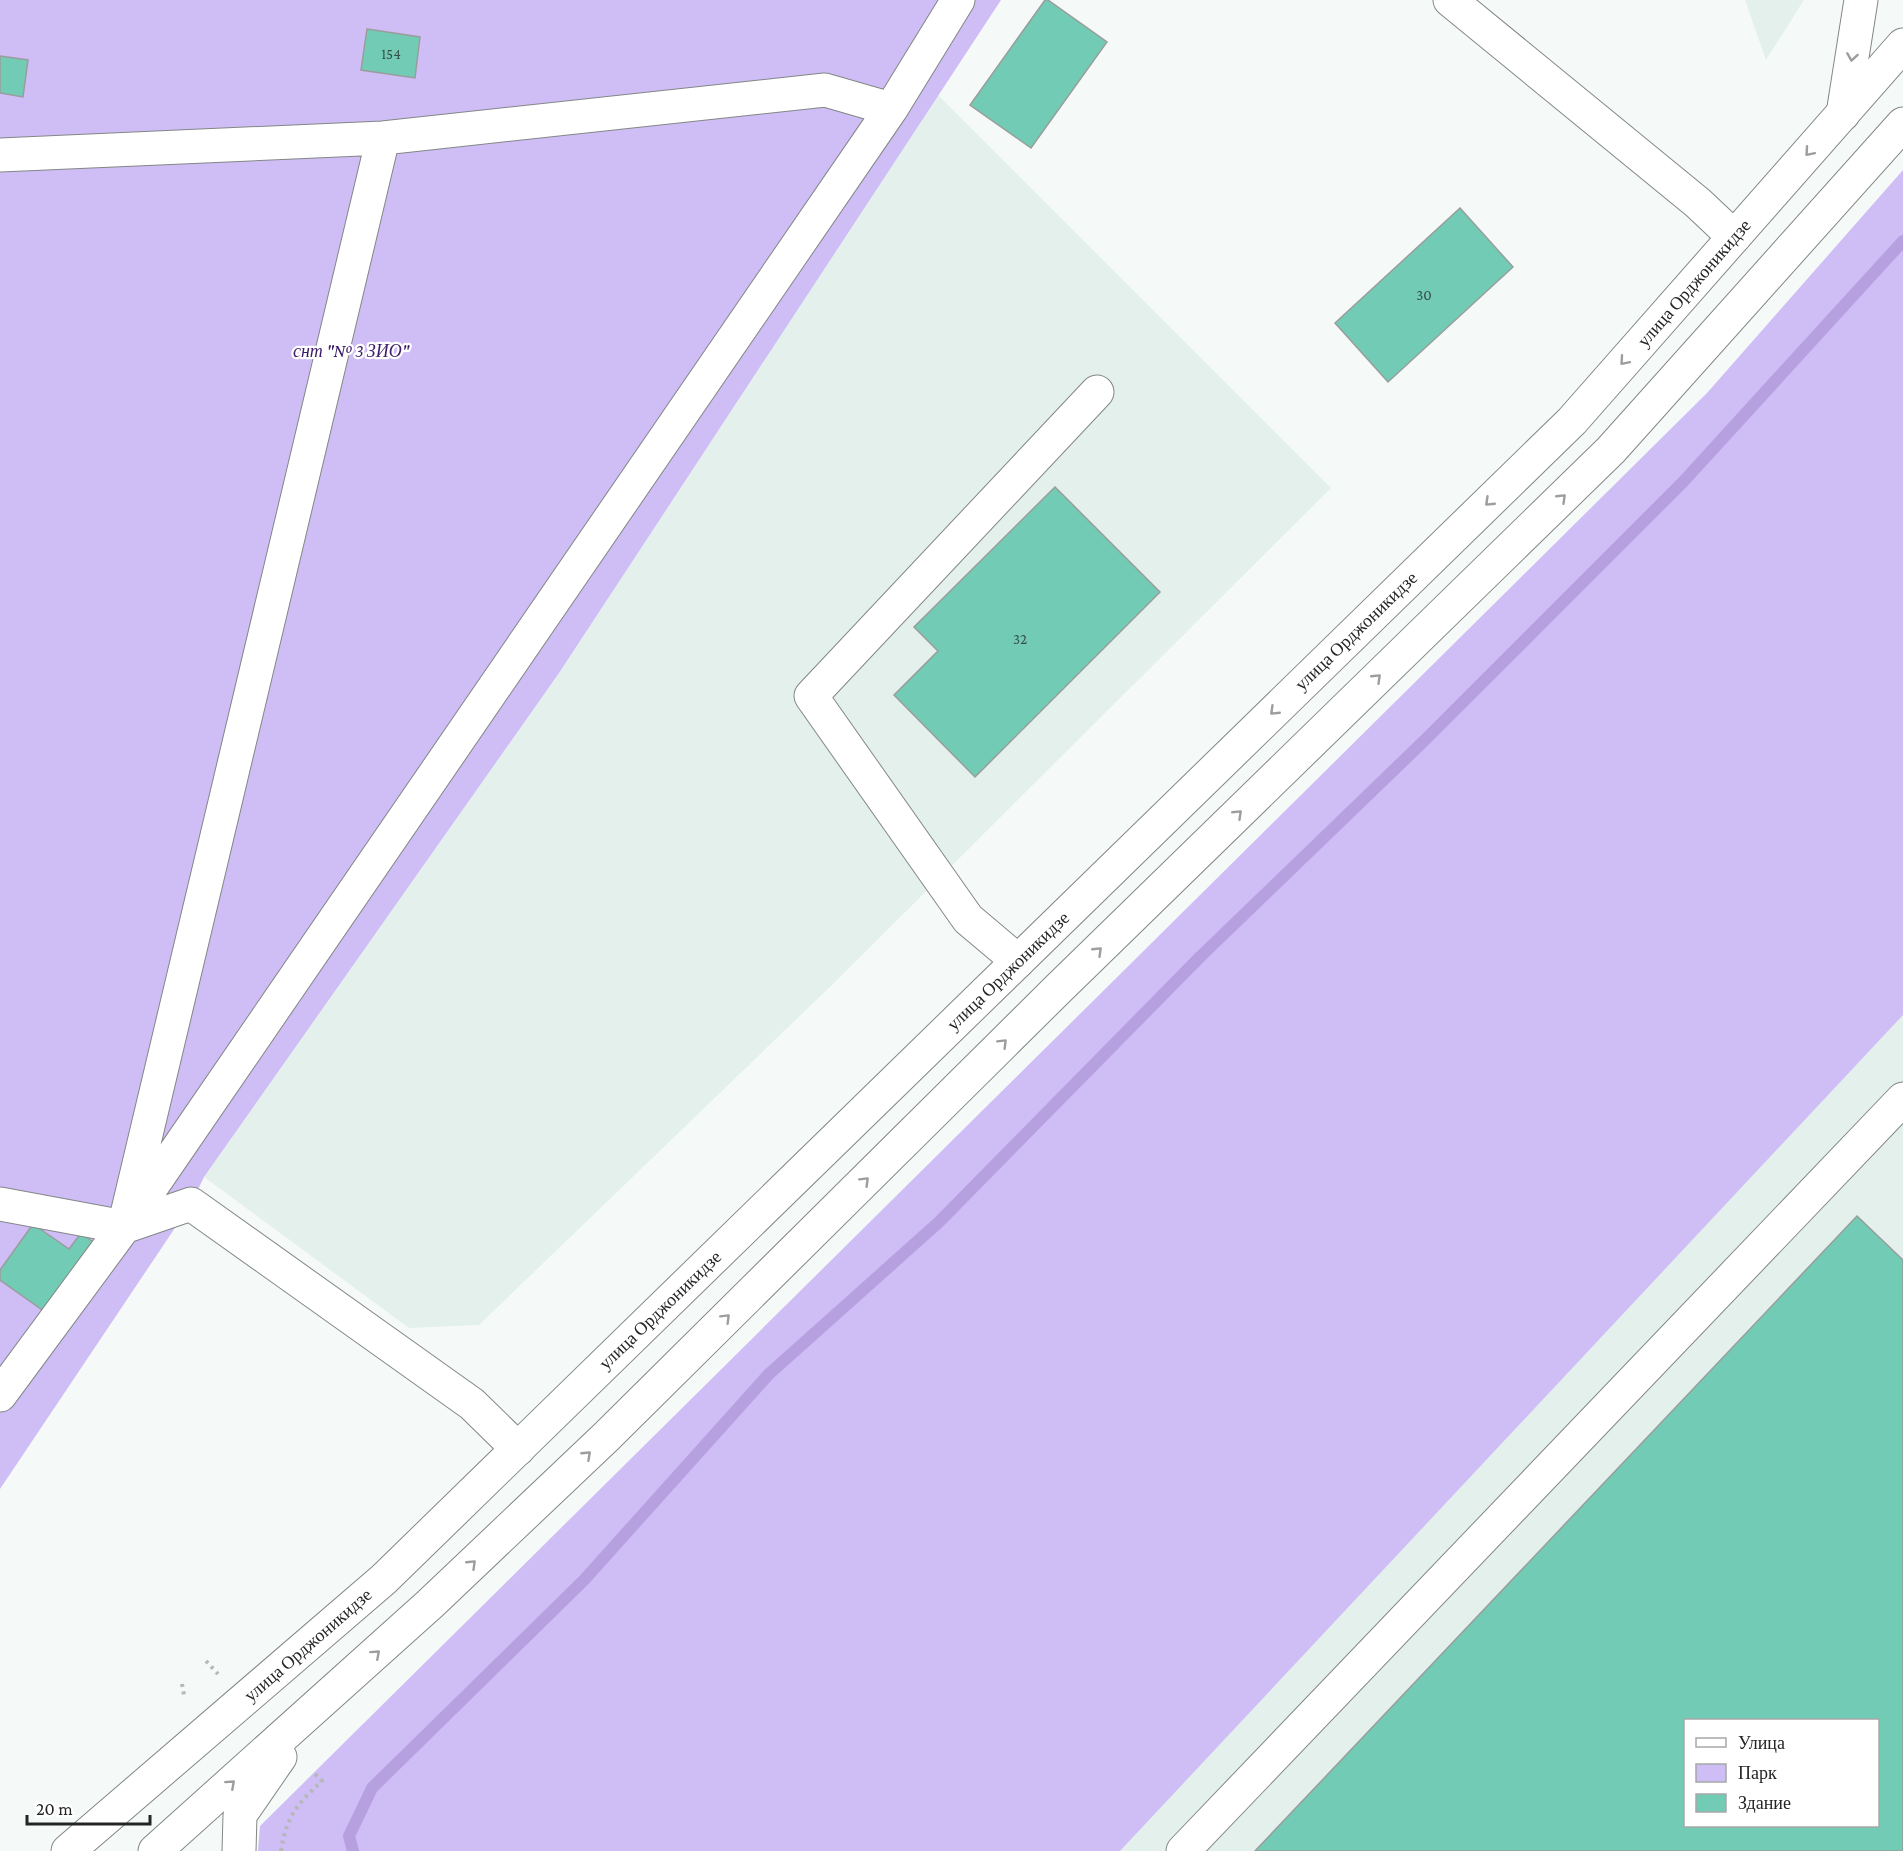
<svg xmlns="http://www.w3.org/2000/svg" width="1903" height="1851" viewBox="0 0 1903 1851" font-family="'Crimson Pro',serif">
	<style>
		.built { fill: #e3f0ec; fill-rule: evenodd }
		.green { fill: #cfbdf6 }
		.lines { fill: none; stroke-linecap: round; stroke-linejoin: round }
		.stream { stroke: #b6a0e0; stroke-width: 12 }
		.building { fill: #72ccb5; stroke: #999d9c; stroke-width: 1.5; fill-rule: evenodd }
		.minor-casing { stroke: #838786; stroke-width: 35 }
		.major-casing { stroke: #838786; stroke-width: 35 }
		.path { stroke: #b4b8b6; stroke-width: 4; stroke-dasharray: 3 4.5; stroke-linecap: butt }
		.minor { stroke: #fff; stroke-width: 33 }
		.major { stroke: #fff; stroke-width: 33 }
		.oneway { stroke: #9c9d9d }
		.labels { text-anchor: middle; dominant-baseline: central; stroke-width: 4.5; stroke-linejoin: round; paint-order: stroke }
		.number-label { font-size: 15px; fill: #384f49 }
		.street-label { font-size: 18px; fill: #242525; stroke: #fff }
		.park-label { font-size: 18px; font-style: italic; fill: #3d1d67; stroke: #fff }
	</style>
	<rect width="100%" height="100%" fill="#f5faf8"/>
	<path class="built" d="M 1745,0 L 1804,0 L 1766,60 Z
		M 938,95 L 1331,488 L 835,982 L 479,1325 L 409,1328 L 204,1177 L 559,673 Z
		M 1903,1015 L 1903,1851 L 1120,1851 ZM 1686,1720 L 1878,1720 L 1878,1826 L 1686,1826 Z"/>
	<path class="green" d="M 0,0 L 1001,0 L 559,673 L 204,1177 L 191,1204 L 0,1489 Z
		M 1903,170 L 1903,1015 L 1120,1851 L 258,1851 L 260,1826 L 1707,393 Z"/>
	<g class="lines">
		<path class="stream" d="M 353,1851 L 349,1836 L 372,1788 L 584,1580 L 769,1374 L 939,1222 L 1200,957 L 1427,738 L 1683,482 L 1903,241"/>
	</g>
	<path class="building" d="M 1045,0 L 1048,0 L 1107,42 L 1031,148 L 970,105 Z
		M 367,29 L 420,37 L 415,78 L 361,70 Z
		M 0,56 L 28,60 L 23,97 L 0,93 Z
		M 1460,208 L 1513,267 L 1388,382 L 1335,323 Z
		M 1055,487 L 1160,592 L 975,777 L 894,695 L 938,651 L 914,627 Z
		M 1857,1216 L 1903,1260 L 1903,1851 L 1255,1851 ZM 1686,1720 L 1878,1720 L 1878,1826 L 1686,1826 Z
		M 33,1224 L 69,1249 L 81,1233 L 104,1250 L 55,1319 L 0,1280 L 0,1270 Z"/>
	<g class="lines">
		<defs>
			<path id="minor" d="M 1450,0 L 1698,203 L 1734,237
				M 1843,114 L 1861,0
				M 383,138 L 124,1227 L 191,1204 L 472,1404 L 518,1449
				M 0,155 L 383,138 L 825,90 L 891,109 L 958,0
				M 1018,961 L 968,919 L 811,696 L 1097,392
				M 0,1204 L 124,1227
				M 0,1395 L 124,1227 L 891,109
				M 1183,1851 L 1903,1099"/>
			<path id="major" d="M 68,1851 L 384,1579 L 1572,421 L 1903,45
				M 155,1851 L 430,1604 L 606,1437 L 1056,991 L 1611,450 L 1903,124
				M 239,1851 L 240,1815 L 280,1757"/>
		</defs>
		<use href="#minor" class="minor-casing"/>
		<use href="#major" class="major-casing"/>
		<path class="path" d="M 206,1661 L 218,1674
			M 182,1684 L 184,1695
			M 281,1851 C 286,1817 297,1804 322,1781 L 313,1772"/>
		<use href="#minor" class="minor"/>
		<use href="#major" class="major"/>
	</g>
	<defs><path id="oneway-chevron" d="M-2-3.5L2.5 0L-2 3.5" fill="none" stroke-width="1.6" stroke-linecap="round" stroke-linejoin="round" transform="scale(1.5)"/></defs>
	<g class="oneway">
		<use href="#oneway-chevron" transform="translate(1852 57) rotate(99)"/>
		<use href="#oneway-chevron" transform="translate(1809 152) rotate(131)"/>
		<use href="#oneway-chevron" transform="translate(1624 361) rotate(131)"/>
		<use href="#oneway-chevron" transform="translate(1562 498) rotate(-44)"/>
		<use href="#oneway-chevron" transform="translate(1489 502) rotate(136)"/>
		<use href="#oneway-chevron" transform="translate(1377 678) rotate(-44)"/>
		<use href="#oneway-chevron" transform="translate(1274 711) rotate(136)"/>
		<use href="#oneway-chevron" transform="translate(1238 814) rotate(-44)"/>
		<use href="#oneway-chevron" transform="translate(1098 951) rotate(-44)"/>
		<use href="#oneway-chevron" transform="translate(1003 1043) rotate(-45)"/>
		<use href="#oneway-chevron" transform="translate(865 1181) rotate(-45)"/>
		<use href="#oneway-chevron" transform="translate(726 1318) rotate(-45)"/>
		<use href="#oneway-chevron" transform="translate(587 1455) rotate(-43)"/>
		<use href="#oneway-chevron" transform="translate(472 1564) rotate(-44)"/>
		<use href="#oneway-chevron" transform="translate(376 1654) rotate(-42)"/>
		<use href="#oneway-chevron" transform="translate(231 1784) rotate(-42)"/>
	</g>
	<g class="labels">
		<g class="number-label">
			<text x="391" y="54">154</text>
			<text x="1424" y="295">30</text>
			<text x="1020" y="639">32</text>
		</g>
		<g class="street-label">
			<text transform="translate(1694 283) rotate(-49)">улица Орджоникидзе</text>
			<text transform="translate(1356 631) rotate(-44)">улица Орджоникидзе</text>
			<text transform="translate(1008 971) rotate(-44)">улица Орджоникидзе</text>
			<text transform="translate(660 1310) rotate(-44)">улица Орджоникидзе</text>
			<text transform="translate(308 1645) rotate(-41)">улица Орджоникидзе</text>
		</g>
		<g class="park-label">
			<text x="351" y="351">снт "№ 3 ЗИО"</text>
		</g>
	</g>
	<rect x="1684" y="1719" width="195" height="108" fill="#ffffff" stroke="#a7a8a8" stroke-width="1.5"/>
	<rect x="1696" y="1738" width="30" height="9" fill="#ffffff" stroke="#a7a8a8" stroke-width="1.5"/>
	<text x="1738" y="1749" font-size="18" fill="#242525">Улица</text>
	<rect x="1696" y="1764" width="30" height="18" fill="#cfbdf6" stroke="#a7a8a8" stroke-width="1.5"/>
	<text x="1738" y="1779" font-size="18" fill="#242525">Парк</text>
	<rect x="1696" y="1794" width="30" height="18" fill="#72ccb5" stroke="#a7a8a8" stroke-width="1.5"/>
	<text x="1738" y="1809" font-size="18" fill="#242525">Здание</text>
	<path d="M27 1815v9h123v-9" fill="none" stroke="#242525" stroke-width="3"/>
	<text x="36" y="1815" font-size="18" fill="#242525" stroke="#ffffff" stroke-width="4.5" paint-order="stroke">20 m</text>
</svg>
